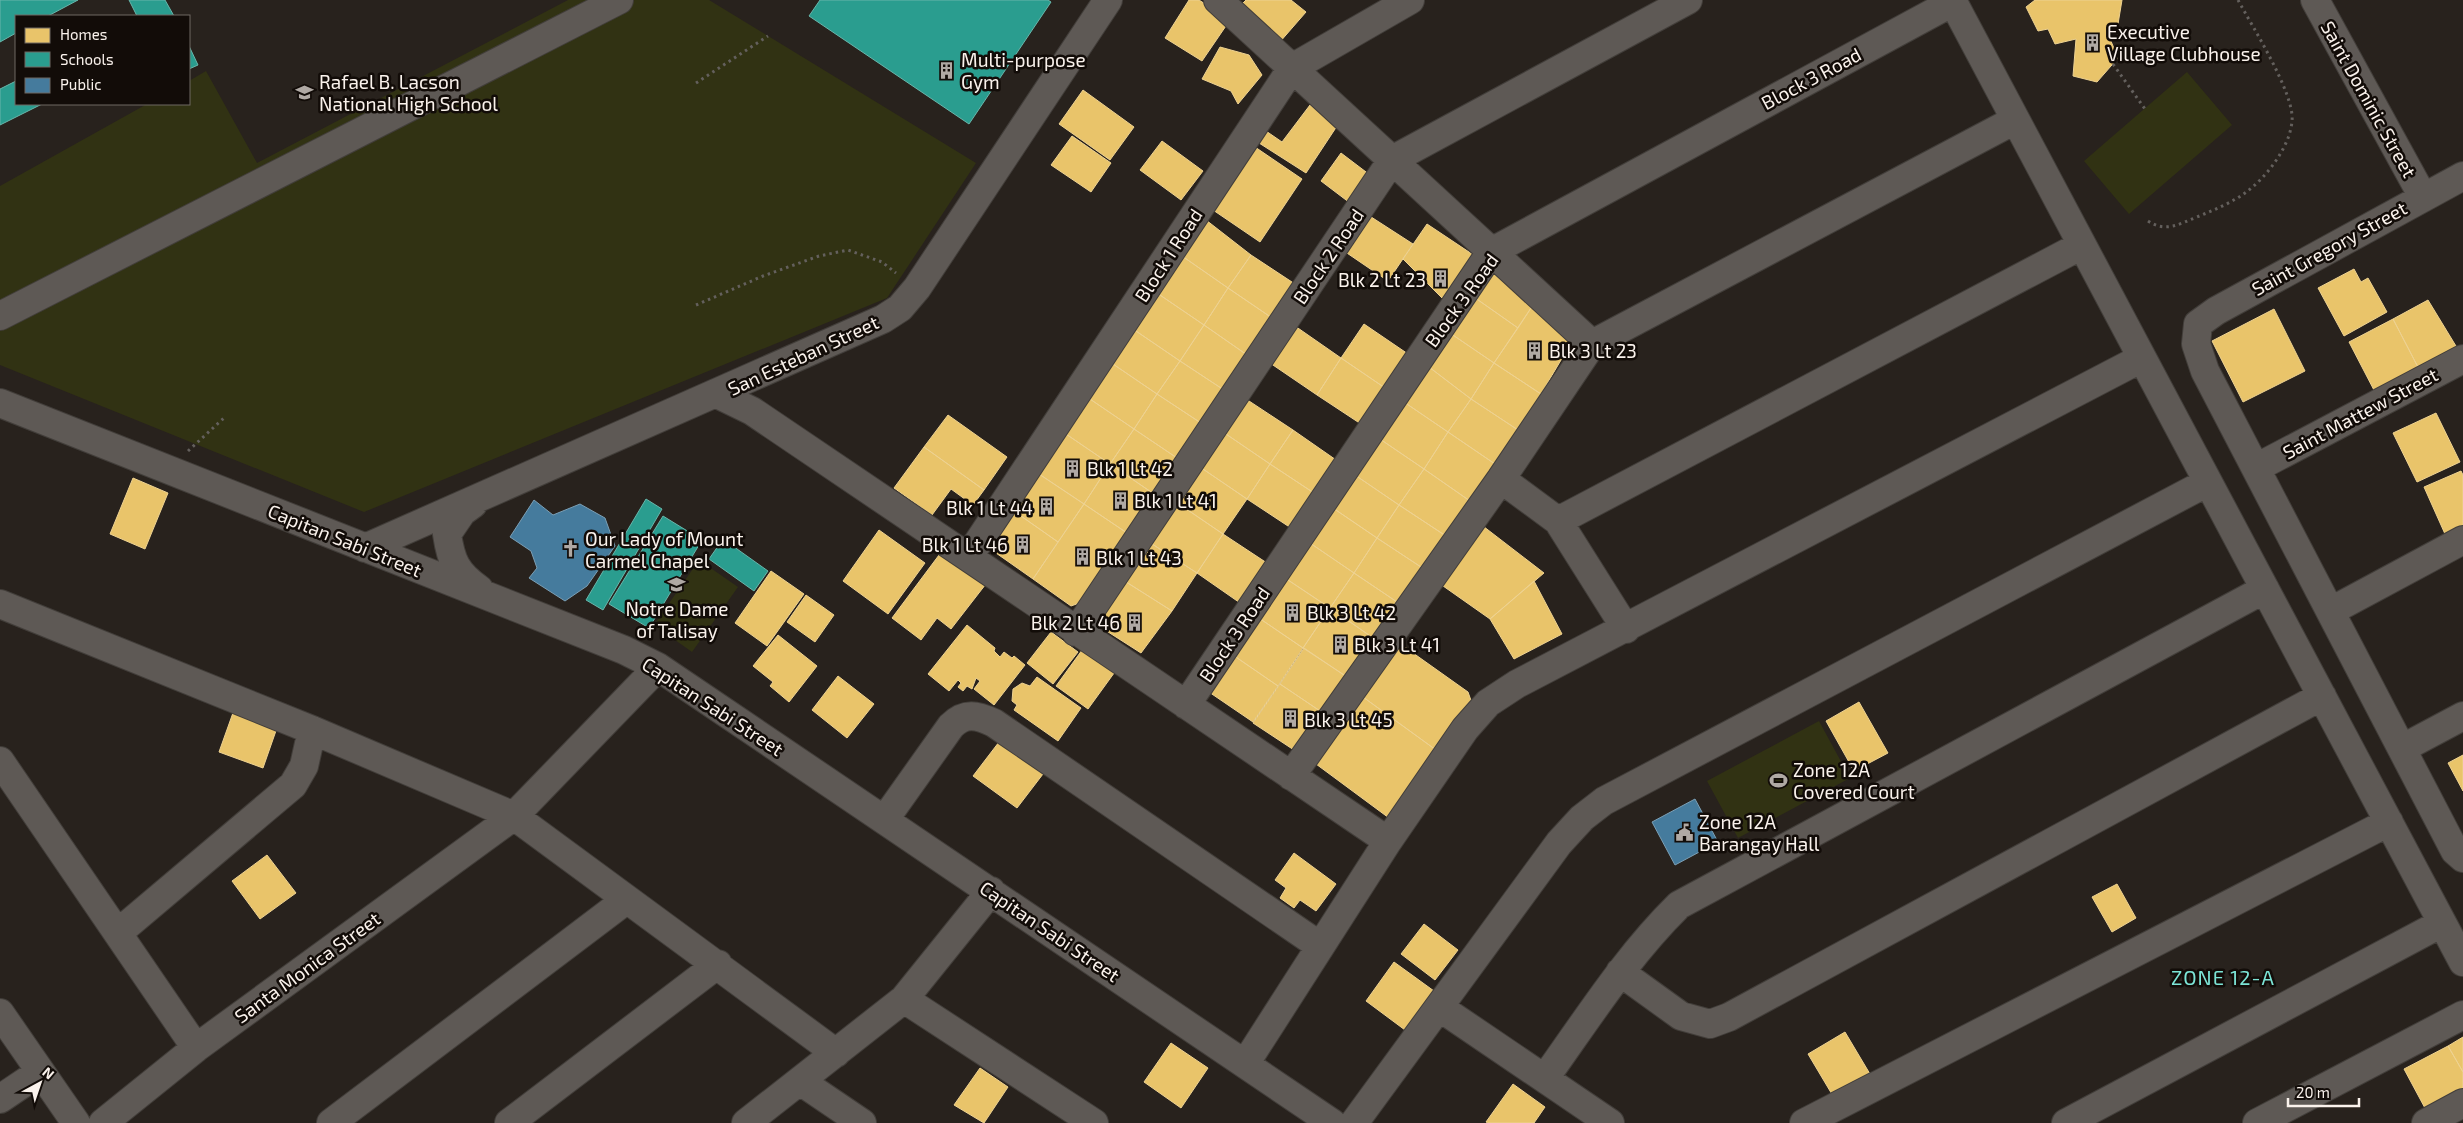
<svg xmlns="http://www.w3.org/2000/svg" width="2463" height="1123" viewBox="0 0 2463 1123" font-family="'Exo 2',sans-serif">
	<style>
		.green { fill: #313213 }
		.homes { fill: #e9c46a; stroke: #eed291 }
		.schools { fill: #2a9d8f; stroke: #68b6ab }
		.public { fill: #457b9d; stroke: #7b9fb5 }
		.lines { fill: none; stroke-linecap: round; stroke-linejoin: round }
		.minor-casing { stroke: #423e3a; stroke-width: 30 }
		.path { stroke: #64605d; stroke-width: 3; stroke-dasharray: 2.5 4; stroke-linecap: butt }
		.minor { stroke: #5e5955; stroke-width: 28 }
		.labels { text-anchor: middle; dominant-baseline: central; stroke-width: 5; stroke-linejoin: round; paint-order: stroke }
		.poi-label { font-size: 19px; fill: #faf2ec; stroke: #120c08; text-anchor: start }
		.street-label { font-size: 19px; fill: #faf2ec; stroke: #120c08 }
		.neighbourhood-label { font-size: 20px; letter-spacing: 1px; fill: #7ce4d6; stroke: #120c08 }
	</style>
	<rect width="100%" height="100%" fill="#28221d"/>
	<path class="green" d="M 568,0 L 709,0 L 976,163 L 887,298 L 364,512 L 0,365 L 0,186 L 147,104 L 189,104 L 189,81 L 206,71 L 257,163 Z
		M 2187,72 L 2232,125 L 2129,214 L 2084,161 Z
		M 699,560 L 738,587 L 692,652 L 654,625 Z
		M 1819,721 L 1850,778 L 1738,838 L 1707,781 Z"/>
	<path class="homes" d="M 1189,0 L 1199,0 L 1230,20 L 1202,61 L 1165,38 Z
		M 1246,0 L 1291,0 L 1306,12 L 1279,43 L 1239,7 Z
		M 2035,0 L 2122,0 L 2117,30 L 2108,34 L 2118,58 L 2097,82 L 2073,76 L 2076,39 L 2055,44 L 2048,29 L 2038,31 L 2026,7 Z
		M 1220,47 L 1249,55 L 1262,75 L 1238,104 L 1231,91 L 1202,79 Z
		M 1083,90 L 1134,127 L 1110,160 L 1059,124 Z
		M 1310,105 L 1339,123 L 1306,173 L 1259,143 L 1266,131 L 1282,142 Z
		M 1072,136 L 1111,163 L 1091,192 L 1051,165 Z
		M 1162,141 L 1203,171 L 1181,200 L 1140,170 Z
		M 1255,147 L 1302,179 L 1260,242 L 1213,210 Z
		M 1341,153 L 1370,175 L 1350,203 L 1321,181 Z
		M 1365,213 L 1413,244 L 1388,281 L 1341,249 Z
		M 1206,220 L 1251,255 L 1228,288 L 1182,256 Z
		M 1427,224 L 1475,256 L 1443,299 L 1403,259 Z
		M 1251,255 L 1298,286 L 1275,320 L 1228,288 Z
		M 1182,256 L 1228,288 L 1204,325 L 1157,293 Z
		M 1494,263 L 1535,302 L 1518,328 L 1471,295 Z
		M 2354,269 L 2361,282 L 2368,278 L 2387,312 L 2344,336 L 2318,288 Z
		M 1228,288 L 1275,320 L 1250,357 L 1204,325 Z
		M 1157,293 L 1204,325 L 1180,361 L 1133,329 Z
		M 1471,295 L 1518,328 L 1494,363 L 1447,331 Z
		M 2428,300 L 2459,351 L 2420,371 L 2393,319 Z
		M 1535,302 L 1574,338 L 1541,394 L 1494,363 Z
		M 2274,309 L 2305,371 L 2243,402 L 2212,341 Z
		M 2393,319 L 2420,371 L 2376,394 L 2349,342 Z
		M 1364,324 L 1411,356 L 1388,390 L 1341,358 Z
		M 1204,325 L 1250,357 L 1227,392 L 1180,361 Z
		M 1295,326 L 1341,358 L 1317,395 L 1270,363 Z
		M 1133,329 L 1180,361 L 1157,394 L 1110,362 Z
		M 1447,331 L 1494,363 L 1471,399 L 1425,364 Z
		M 1341,358 L 1388,390 L 1364,426 L 1317,395 Z
		M 1180,361 L 1227,392 L 1204,425 L 1157,394 Z
		M 1110,362 L 1157,394 L 1134,429 L 1087,397 Z
		M 1494,363 L 1541,394 L 1518,430 L 1471,399 Z
		M 1425,364 L 1471,399 L 1448,432 L 1401,400 Z
		M 1157,394 L 1204,425 L 1180,460 L 1134,429 Z
		M 1087,397 L 1134,429 L 1110,464 L 1063,432 Z
		M 1246,399 L 1293,430 L 1270,464 L 1223,432 Z
		M 1471,399 L 1518,430 L 1495,464 L 1448,432 Z
		M 1401,400 L 1448,432 L 1424,469 L 1377,437 Z
		M 2436,413 L 2460,462 L 2417,482 L 2393,433 Z
		M 948,415 L 1007,457 L 984,490 L 924,447 Z
		M 1134,429 L 1180,460 L 1157,496 L 1110,464 Z
		M 1293,430 L 1339,462 L 1317,495 L 1270,464 Z
		M 1063,432 L 1110,464 L 1084,504 L 1036,472 Z
		M 1223,432 L 1270,464 L 1247,499 L 1200,467 Z
		M 1448,432 L 1495,464 L 1470,501 L 1424,469 Z
		M 1377,437 L 1424,469 L 1399,505 L 1352,473 Z
		M 924,447 L 984,490 L 973,505 L 951,489 L 932,515 L 894,488 Z
		M 1110,464 L 1157,496 L 1130,535 L 1084,504 Z
		M 1270,464 L 1317,495 L 1294,530 L 1247,499 Z
		M 1200,467 L 1247,499 L 1223,534 L 1176,502 Z
		M 1424,469 L 1470,501 L 1446,536 L 1399,505 Z
		M 2461,471 L 2463,475 L 2463,527 L 2445,534 L 2424,487 Z
		M 1036,472 L 1084,504 L 1058,542 L 1011,509 Z
		M 1352,473 L 1399,505 L 1377,538 L 1330,506 Z
		M 133,478 L 168,493 L 145,549 L 110,534 Z
		M 1176,502 L 1223,534 L 1197,573 L 1149,542 Z
		M 1084,504 L 1130,535 L 1085,601 L 1071,606 L 1033,579 Z
		M 1399,505 L 1446,536 L 1424,569 L 1377,538 Z
		M 1330,506 L 1377,538 L 1354,573 L 1307,541 Z
		M 1011,509 L 1058,542 L 1033,579 L 986,546 Z
		M 1479,523 L 1544,573 L 1490,619 L 1436,581 Z
		M 879,530 L 925,563 L 888,614 L 843,581 Z
		M 1223,534 L 1270,565 L 1243,605 L 1197,573 Z
		M 1377,538 L 1424,569 L 1400,604 L 1354,573 Z
		M 1307,541 L 1354,573 L 1330,608 L 1282,576 Z
		M 1149,542 L 1197,573 L 1172,611 L 1123,580 Z
		M 945,547 L 989,580 L 951,629 L 937,618 L 921,640 L 892,618 Z
		M 771,571 L 804,594 L 767,646 L 735,623 Z
		M 1354,573 L 1400,604 L 1376,640 L 1330,608 Z
		M 1282,576 L 1330,608 L 1303,648 L 1256,616 Z
		M 1123,580 L 1172,611 L 1141,653 L 1105,630 L 1102,613 Z
		M 1534,581 L 1562,634 L 1514,659 L 1490,619 Z
		M 806,595 L 834,615 L 815,642 L 787,622 Z
		M 1330,608 L 1376,640 L 1350,679 L 1303,648 Z
		M 1256,616 L 1303,648 L 1278,686 L 1230,653 Z
		M 967,625 L 995,648 L 994,651 L 1000,657 L 1004,652 L 1012,658 L 1014,656 L 1025,665 L 994,705 L 974,689 L 980,681 L 976,678 L 972,689 L 967,686 L 963,691 L 958,687 L 961,683 L 958,680 L 949,691 L 928,674 Z
		M 1051,632 L 1078,652 L 1053,684 L 1027,663 Z
		M 778,635 L 817,666 L 789,702 L 770,686 L 773,682 L 753,666 Z
		M 1399,643 L 1468,692 L 1473,706 L 1436,750 L 1363,697 Z
		M 1085,646 L 1117,669 L 1088,709 L 1056,686 Z
		M 1304,648 L 1350,679 L 1326,715 L 1280,684 Z
		M 1230,653 L 1278,686 L 1253,722 L 1206,690 Z
		M 838,676 L 874,704 L 847,738 L 812,710 Z
		M 1037,677 L 1081,708 L 1058,741 L 1014,710 L 1017,705 L 1012,701 L 1013,689 L 1022,683 L 1030,686 Z
		M 1280,684 L 1326,715 L 1300,754 L 1253,723 Z
		M 1363,697 L 1436,750 L 1389,818 L 1316,764 Z
		M 1859,702 L 1888,753 L 1854,771 L 1826,721 Z
		M 234,710 L 278,725 L 263,768 L 219,752 Z
		M 999,742 L 1043,774 L 1017,808 L 973,776 Z
		M 2463,755 L 2463,791 L 2448,763 Z
		M 1294,853 L 1336,884 L 1316,911 L 1300,900 L 1294,908 L 1280,898 L 1286,888 L 1275,880 Z
		M 267,855 L 296,893 L 260,919 L 232,881 Z
		M 2117,884 L 2136,918 L 2112,932 L 2092,897 Z
		M 1424,924 L 1458,950 L 1435,980 L 1401,954 Z
		M 1394,962 L 1434,991 L 1405,1030 L 1366,1001 Z
		M 1845,1032 L 1870,1074 L 1833,1096 L 1808,1054 Z
		M 2463,1037 L 2463,1072 L 2448,1046 Z
		M 1171,1043 L 1208,1068 L 1181,1108 L 1144,1082 Z
		M 2448,1046 L 2463,1072 L 2463,1091 L 2426,1110 L 2404,1069 Z
		M 980,1068 L 1008,1087 L 984,1123 L 954,1105 Z
		M 1513,1084 L 1545,1107 L 1534,1123 L 1488,1123 L 1486,1122 Z"/>
	<path class="schools" d="M 0,0 L 78,0 L 48,16 L 16,16 L 16,33 L 0,42 Z
		M 129,0 L 165,0 L 174,16 L 137,16 Z
		M 820,0 L 1048,0 L 1051,2 L 969,124 L 809,16 Z
		M 189,46 L 198,65 L 189,69 Z
		M 16,81 L 16,104 L 42,104 L 0,125 L 0,89 Z
		M 646,499 L 662,509 L 603,610 L 586,600 Z
		M 663,516 L 702,540 L 649,628 L 609,604 Z
		M 723,539 L 768,571 L 754,591 L 709,559 Z"/>
	<path class="public" d="M 534,500 L 553,515 L 580,504 L 605,518 L 615,546 L 587,586 L 565,601 L 529,578 L 537,568 L 531,551 L 510,537 Z
		M 1695,799 L 1718,842 L 1675,865 L 1652,822 Z"/>
	<g class="lines">
		<defs>
			<path id="minor" d="M 1218,0 L 1592,344
				M 1952,0 L 2463,962
				M 2315,0 L 2423,197
				M 2463,176 L 2216,311 L 2198,324 L 2196,344 L 2205,371 L 2455,851 L 2463,858
				M 0,316 L 619,0
				M 717,394 L 752,411 L 1388,841
				M 0,403 L 624,650 L 658,667 L 1332,1123
				M 2256,468 L 2463,359
				M 1501,479 L 1558,521 L 1626,629
				M 473,504 L 462,512 L 447,534 C 451,561 456,573 479,589
				M 1558,521 L 2082,245
				M 365,548 L 883,319 L 900,308 L 917,288 L 1108,0
				M 969,556 L 1292,68 L 1410,0
				M 0,604 L 312,730 L 514,816 L 836,1053
				M 2331,611 L 2463,540
				M 1076,632 L 1392,160 L 1688,0
				M 1186,705 L 1491,252 L 1953,2
				M 2403,748 L 2463,716
				M 0,761 L 196,1048
				M 1291,776 L 1501,479 L 1592,344 L 2015,120
				M 885,819 L 951,726 C 965,712 977,715 994,723 L 1320,946
				M 119,932 L 293,785 L 304,766 L 312,730
				M 1620,972 L 1681,1016 L 1710,1024 L 1729,1017 L 2322,696
				M 904,999 L 1094,1123
				M 1439,1007 L 1610,1123
				M 0,1013 L 76,1123
				M 1245,1064 L 1388,841 L 1465,729 L 1488,703 L 1517,684 L 2142,358
				M 1545,1078 C 1588,1018 1627,956 1679,905 L 2265,589
				M 800,1081 L 862,1123
				M 0,1099 L 40,1072
				M 103,1123 L 196,1048 L 514,816 L 658,667
				M 331,1123 L 626,900
				M 509,1123 L 718,964
				M 746,1123 L 904,999 L 991,891
				M 1354,1123 L 1559,843 L 1582,818 L 1604,801 L 2208,482
				M 1804,1123 L 2389,822
				M 2066,1123 L 2442,923
				M 2257,1123 L 2463,1015
				M 2426,1123 L 2463,1103"/>
		</defs>
		<use href="#minor" class="minor-casing"/>
		<path class="path" d="M 2113,64 L 2145,109
			M 696,83 L 768,36
			M 2148,221 C 2166,233 2179,224 2197,217 C 2214,210 2231,203 2245,193 C 2266,178 2290,147 2292,121 C 2295,94 2252,26 2238,0
			M 696,305 L 763,276 L 819,256 L 848,250 L 882,262 L 896,273
			M 188,451 L 225,417"/>
		<use href="#minor" class="minor"/>
	</g>
	<defs>
		<symbol id="building-bare" viewBox="-9 -9 18 18"><path d="M-4-6H4V6H1V3H-1V6H-4ZM-2.5-4.3h1.7v1.8h-1.7ZM.8-4.3h1.7v1.8H.8ZM-2.5-1h1.7V.8h-1.7ZM.8-1h1.7V.8H.8Z" fill="#b0a9a4" stroke="#120c08" stroke-width="2.5" paint-order="stroke"/></symbol>
		<symbol id="school-bare" viewBox="-9 -9 18 18"><path d="M0-5L7-2L0 1L-7-2ZM-4 1L0 2.5L4 1V4Q0 6-4 4Z" fill="#b0a9a4" stroke="#120c08" stroke-width="2.5" paint-order="stroke"/></symbol>
		<symbol id="church-bare" viewBox="-9 -9 18 18"><path d="M-1.2-6h2.4v3.5h3.3v2.4h-3.3V6h-2.4V-.1h-3.3v-2.4h3.3Z" fill="#b0a9a4" stroke="#120c08" stroke-width="2.5" paint-order="stroke"/></symbol>
		<symbol id="stadium-bare" viewBox="-9 -9 18 18"><path d="M0-5a6.5 5 0 1 0 0 10a6.5 5 0 1 0 0-10ZM-3.5-1.8h7v3.6h-7Z" fill="#b0a9a4" stroke="#120c08" stroke-width="2.5" paint-order="stroke"/></symbol>
		<symbol id="civic-bare" viewBox="-9 -9 18 18"><path d="M-.6-6.5H3V-4.5H.6V-3L4-1V1h2V6H-6V1h2V-1L-.6-3ZM-1.2 2.5V6h2.4V2.5Z" fill="#b0a9a4" stroke="#120c08" stroke-width="2.5" paint-order="stroke"/></symbol>
	</defs>
	<g fill-rule="evenodd">
		<use href="#building-bare" x="2080" y="30" width="25" height="25"/>
		<use href="#building-bare" x="934" y="58" width="25" height="25"/>
		<use href="#school-bare" x="292" y="80" width="25" height="25"/>
		<use href="#building-bare" x="1428" y="266" width="25" height="25"/>
		<use href="#building-bare" x="1522" y="338" width="25" height="25"/>
		<use href="#building-bare" x="1060" y="456" width="25" height="25"/>
		<use href="#building-bare" x="1108" y="488" width="25" height="25"/>
		<use href="#building-bare" x="1034" y="494" width="25" height="25"/>
		<use href="#building-bare" x="1010" y="532" width="25" height="25"/>
		<use href="#church-bare" x="558" y="536" width="25" height="25"/>
		<use href="#building-bare" x="1070" y="544" width="25" height="25"/>
		<use href="#school-bare" x="664" y="572" width="25" height="25"/>
		<use href="#building-bare" x="1280" y="600" width="25" height="25"/>
		<use href="#building-bare" x="1122" y="610" width="25" height="25"/>
		<use href="#building-bare" x="1328" y="632" width="25" height="25"/>
		<use href="#building-bare" x="1278" y="706" width="25" height="25"/>
		<use href="#stadium-bare" x="1766" y="768" width="25" height="25"/>
		<use href="#civic-bare" x="1672" y="820" width="25" height="25"/>
	</g>
	<g class="labels">
		<g class="poi-label">
			<text x="2107" y="31">Executive<tspan x="2107" dy="22">Village Clubhouse</tspan></text>
			<text x="961" y="59">Multi-purpose<tspan x="961" dy="22">Gym</tspan></text>
			<text x="319" y="81">Rafael B. Lacson<tspan x="319" dy="22">National High School</tspan></text>
			<text x="1426" y="279" text-anchor="end">Blk 2 Lt 23</text>
			<text x="1549" y="350">Blk 3 Lt 23</text>
			<text x="1087" y="468">Blk 1 Lt 42</text>
			<text x="1134" y="500">Blk 1 Lt 41</text>
			<text x="1033" y="507" text-anchor="end">Blk 1 Lt 44</text>
			<text x="585" y="538">Our Lady of Mount<tspan x="585" dy="22">Carmel Chapel</tspan></text>
			<text x="1008" y="544" text-anchor="end">Blk 1 Lt 46</text>
			<text x="1096" y="557">Blk 1 Lt 43</text>
			<text x="677" y="608" text-anchor="middle">Notre Dame<tspan x="677" dy="22">of Talisay</tspan></text>
			<text x="1307" y="612">Blk 3 Lt 42</text>
			<text x="1120" y="622" text-anchor="end">Blk 2 Lt 46</text>
			<text x="1354" y="644">Blk 3 Lt 41</text>
			<text x="1304" y="719">Blk 3 Lt 45</text>
			<text x="1793" y="769">Zone 12A<tspan x="1793" dy="22">Covered Court</tspan></text>
			<text x="1699" y="821">Zone 12A<tspan x="1699" dy="22">Barangay Hall</tspan></text>
		</g>
		<g class="street-label">
			<text transform="translate(1811 78) rotate(-28)">Block 3 Road</text>
			<text transform="translate(2369 99) rotate(61)">Saint Dominic Street</text>
			<text transform="translate(2329 248) rotate(-29)">Saint Gregory Street</text>
			<text transform="translate(1168 255) rotate(-57)">Block 1 Road</text>
			<text transform="translate(1328 256) rotate(-56)">Block 2 Road</text>
			<text transform="translate(1461 300) rotate(-54)">Block 3 Road</text>
			<text transform="translate(803 355) rotate(-25)">San Esteban Street</text>
			<text transform="translate(2360 413) rotate(-28)">Saint Mattew Street</text>
			<text transform="translate(345 540) rotate(22)">Capitan Sabi Street</text>
			<text transform="translate(1234 634) rotate(-56)">Block 3 Road</text>
			<text transform="translate(713 706) rotate(33)">Capitan Sabi Street</text>
			<text transform="translate(1050 931) rotate(34)">Capitan Sabi Street</text>
			<text transform="translate(307 967) rotate(-36)">Santa Monica Street</text>
		</g>
		<g class="neighbourhood-label">
			<text x="2223" y="977">ZONE 12-A</text>
		</g>
	</g>
	<rect x="15" y="15" width="175" height="90" fill="#120c08" stroke="#6f6863"/>
	<rect x="25" y="28" width="25" height="15" fill="#e9c46a" stroke="#6f6863"/>
	<text x="60" y="40" font-size="15" fill="#faf2ec">Homes</text>
	<rect x="25" y="52" width="25" height="15" fill="#2a9d8f" stroke="#6f6863"/>
	<text x="60" y="65" font-size="15" fill="#faf2ec">Schools</text>
	<rect x="25" y="78" width="25" height="15" fill="#457b9d" stroke="#6f6863"/>
	<text x="60" y="90" font-size="15" fill="#faf2ec">Public</text>
	<g transform="translate(40 1083) rotate(40)" stroke="#120c08" stroke-width="4" paint-order="stroke">
	<path d="M0-4L9 19L0 12L-9 19Z" fill="#faf2ec"/>
	<text y="-8" font-size="14" font-weight="bold" text-anchor="middle" fill="#faf2ec">N</text>
	</g>
	<path d="M2288 1098v8h71v-8" fill="none" stroke="#faf2ec" stroke-width="2.5"/>
	<text x="2296" y="1098" font-size="15" fill="#faf2ec" stroke="#120c08" stroke-width="4" paint-order="stroke">20 m</text>
</svg>
